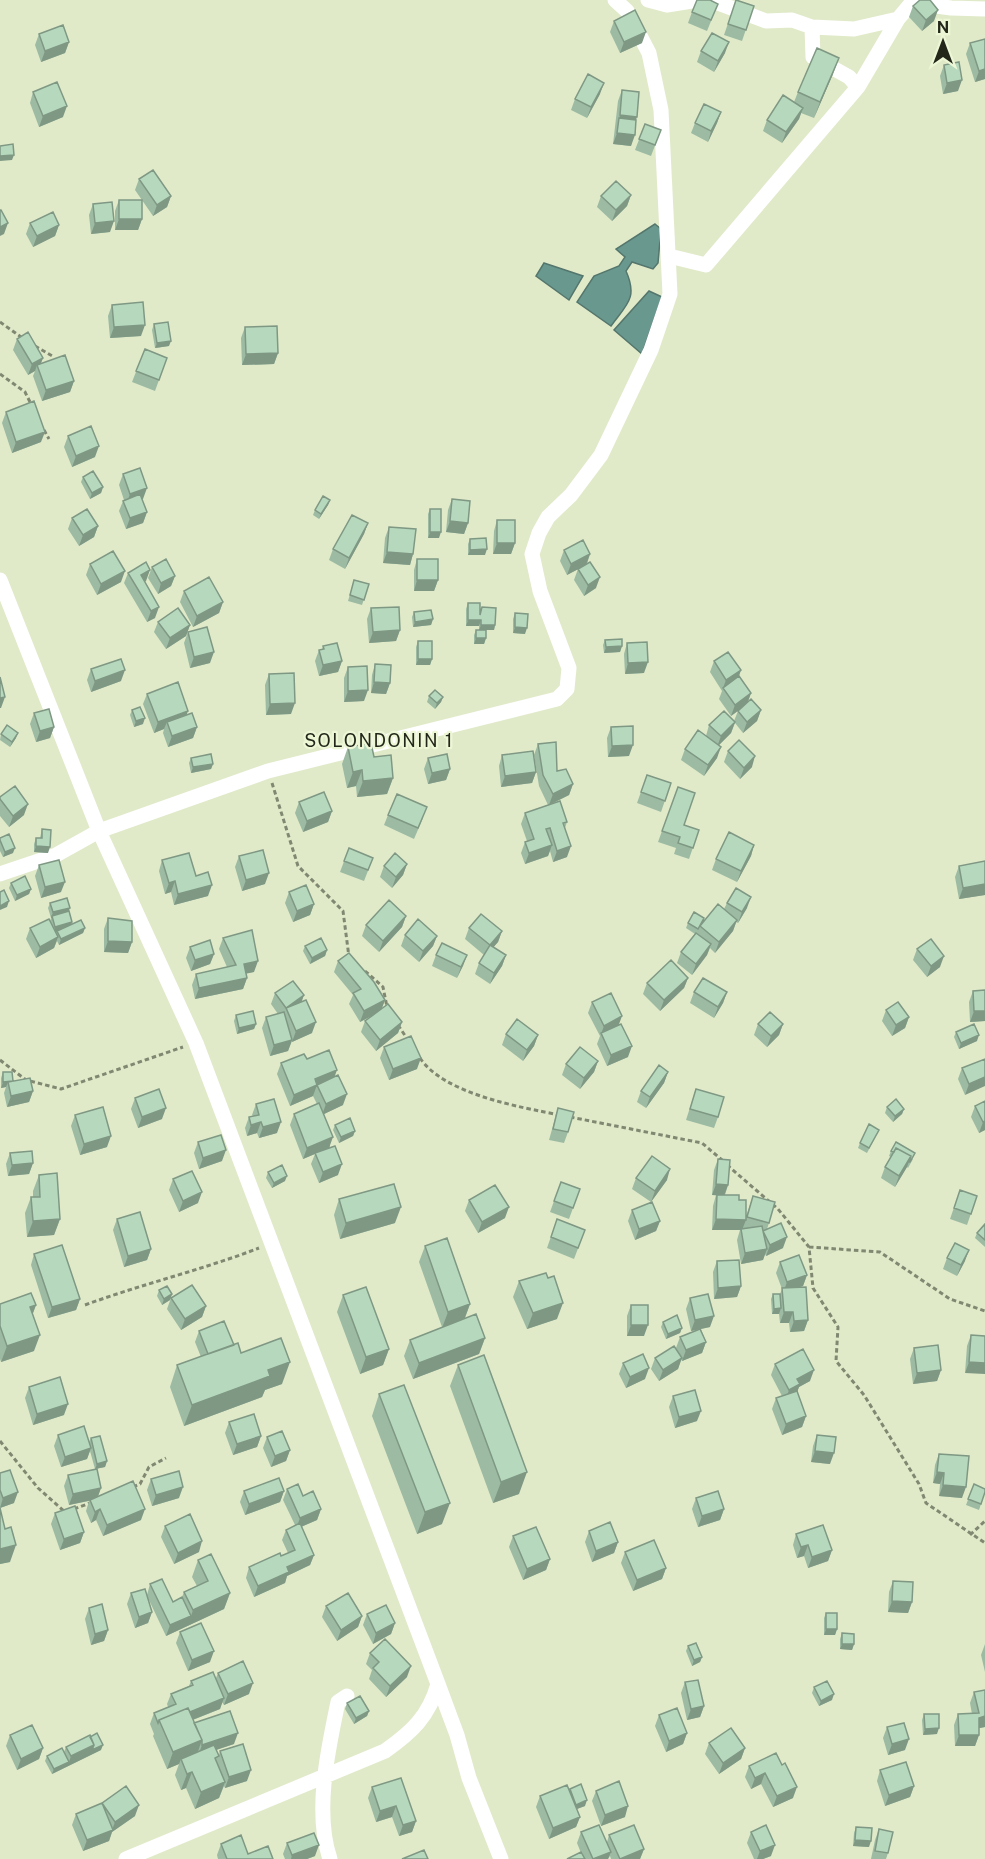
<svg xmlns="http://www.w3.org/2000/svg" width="985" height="1859" viewBox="0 0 985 1859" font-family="'Public Sans',sans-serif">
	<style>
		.water { fill: #69988f; stroke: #54766c; stroke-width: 1.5 }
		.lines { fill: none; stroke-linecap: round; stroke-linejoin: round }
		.path { stroke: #818871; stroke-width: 3; stroke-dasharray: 4.5 3; stroke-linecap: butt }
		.minor { stroke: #fff; stroke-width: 15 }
		.wall { fill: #9dbba3 }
		.shaded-wall { fill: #7f9884 }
		.building { fill: #b6d9bd; stroke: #7f9884; stroke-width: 1.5 }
		.labels { text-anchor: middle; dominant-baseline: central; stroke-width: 4.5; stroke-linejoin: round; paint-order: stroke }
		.neighbourhood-label { font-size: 18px; letter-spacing: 1.5px; fill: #23271a; stroke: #edf7d6 }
	</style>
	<rect width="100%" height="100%" fill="#e0eac9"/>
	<path class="water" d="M 655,224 L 661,229 L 658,263 L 653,269 L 632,262 L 626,271 C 638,298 627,304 611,326 L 577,302 L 594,276 L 619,266 L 625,257 L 616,249 Z
		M 544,263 L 583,276 L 569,300 L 536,276 Z
		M 649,291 L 662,297 L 642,354 L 614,330 Z"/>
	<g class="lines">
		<path class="path" d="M 0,322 L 21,337
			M 35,346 L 54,357
			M 0,374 L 25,392 L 32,406
			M 44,430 L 49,439
			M 272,783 L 298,866 L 343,911 L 349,957
			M 365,971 L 383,987 L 387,1007
			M 398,1025 L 408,1040
			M 420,1058 C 444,1094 519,1107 560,1115
			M 0,1060 L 26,1080 L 61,1089 L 183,1047
			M 570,1117 L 702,1143 L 722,1160
			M 727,1165 L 778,1209 L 809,1247 L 813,1288 L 838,1327 L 836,1361 L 864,1395 L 919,1484 L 926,1503 L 985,1543
			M 809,1247 L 880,1252 L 950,1299 L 985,1311
			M 85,1305 C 142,1284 202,1270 259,1248
			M 0,1441 L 38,1488 L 65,1512
			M 133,1487 L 140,1484 L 149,1467 L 166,1458
			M 74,1509 L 90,1503
			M 970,1535 L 985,1521"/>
		<path class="minor" d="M 648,0 L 667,5 L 698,0
			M 710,0 L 766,21 L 792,20 L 812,27 L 854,29 L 898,19
			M 915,3 L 951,8 L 985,9
			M 812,27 L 813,57 L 849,77 L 858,87
			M 669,256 L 706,265 L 858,87 L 898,19 L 914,0
			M 0,580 L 99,831 L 196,1043 L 438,1684 L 457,1735 L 469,1778 L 501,1859
			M 0,874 L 56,855 L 99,831 L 268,771 L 557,699 L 567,689 L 569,668 L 540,591 L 532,554 L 539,533 L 548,517 L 571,495 L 601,455 L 651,350 L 670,294 L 661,110 L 649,53 L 627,11 L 615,0
			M 126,1859 L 385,1751 C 412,1732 429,1716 438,1684
			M 330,1859 C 314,1812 328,1750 338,1702 L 347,1696"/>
	</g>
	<path class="wall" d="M 736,0 L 754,6 L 742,41 L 724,35 Z
		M 718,4 L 707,31 L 688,23 L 692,12 Z
		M 913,6 L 934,21 L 922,31 L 909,17 Z
		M 614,21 L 642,43 L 620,53 L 610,32 Z
		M 39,34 L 69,42 L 65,53 L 41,62 L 35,45 Z
		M 985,39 L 985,79 L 975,82 L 966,54 L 970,43 Z
		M 701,51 L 725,53 L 714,72 L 697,62 Z
		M 944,65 L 958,91 L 943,94 L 940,76 Z
		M 833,74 L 814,118 L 801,113 L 799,119 L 782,143 L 763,131 L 767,120 L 794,102 L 798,92 Z
		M 622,90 L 636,120 L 631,146 L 613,144 L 618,101 Z
		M 33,92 L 63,117 L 39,127 L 30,103 Z
		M 600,94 L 587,118 L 571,110 L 575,99 Z
		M 721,112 L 717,123 L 708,142 L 691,133 L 695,123 Z
		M 645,124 L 661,130 L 651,156 L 635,150 Z
		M 139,179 L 171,196 L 167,207 L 153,216 L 135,190 Z
		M 631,195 L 627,206 L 612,221 L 597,207 L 601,196 Z
		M 119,200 L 142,219 L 138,230 L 115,230 L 115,211 Z
		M 93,204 L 110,232 L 91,234 L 89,215 Z
		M 30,223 L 59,225 L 55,236 L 33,247 L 26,234 Z
		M 112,305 L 141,336 L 110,338 L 108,316 Z
		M 154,324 L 169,346 L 155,348 L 152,330 Z
		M 245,327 L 278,353 L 274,364 L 242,365 L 241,338 Z
		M 17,339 L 43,358 L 41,363 L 74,381 L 70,392 L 42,401 L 33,376 L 35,371 L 28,375 L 13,350 Z
		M 145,349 L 167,358 L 155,391 L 132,382 Z
		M 6,412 L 41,442 L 12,453 L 2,423 Z
		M 68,436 L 95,457 L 72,467 L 64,447 Z
		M 123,474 L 143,499 L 142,500 L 147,512 L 143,523 L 126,529 L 119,511 L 123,501 L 124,500 L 119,485 Z
		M 83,477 L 103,487 L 101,493 L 90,499 L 81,482 Z
		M 452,499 L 468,523 L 464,534 L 446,532 L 448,510 Z
		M 330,500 L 328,505 L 319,519 L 313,515 L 315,510 Z
		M 430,509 L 439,538 L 428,538 L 428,514 Z
		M 72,518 L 98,526 L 94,537 L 79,546 L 68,529 Z
		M 497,520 L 515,543 L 511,554 L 493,554 L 494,531 Z
		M 368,523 L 364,534 L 345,569 L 329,560 L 333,549 Z
		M 389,527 L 413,554 L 410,565 L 383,563 L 385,538 Z
		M 470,539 L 485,555 L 468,555 L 468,544 Z
		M 564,550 L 590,554 L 587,564 L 596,588 L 584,596 L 574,580 L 578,569 L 580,568 L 567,575 L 560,561 Z
		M 417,559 L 438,580 L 434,591 L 414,591 L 414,570 Z
		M 90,564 L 121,582 L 97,595 L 86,575 Z
		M 152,567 L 175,576 L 171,586 L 158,594 L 148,578 Z
		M 128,573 L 146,581 L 144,582 L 155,618 L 147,622 L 124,583 Z
		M 354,580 L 369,584 L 362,605 L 348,601 Z
		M 184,591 L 223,602 L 219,613 L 193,627 L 180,602 Z
		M 468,603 L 480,611 L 495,625 L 494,630 L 486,630 L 486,638 L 484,644 L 474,644 L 474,635 L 476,630 L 479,630 L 479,626 L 466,626 L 466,609 Z
		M 371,608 L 400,630 L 396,641 L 369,643 L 367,619 Z
		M 414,612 L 433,619 L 431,625 L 413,627 L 412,617 Z
		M 515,613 L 525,634 L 513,633 L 513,619 Z
		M 158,622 L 190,625 L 186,636 L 166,649 L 154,632 Z
		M 188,632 L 210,663 L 190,668 L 184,643 Z
		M 605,640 L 622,646 L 620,652 L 604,653 L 603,645 Z
		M 418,641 L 432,659 L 430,665 L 416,665 L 416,647 Z
		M 627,643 L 644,673 L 625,674 L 624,654 Z
		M 323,646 L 342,661 L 338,672 L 319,676 L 315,661 L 319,650 L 322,650 Z
		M 714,661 L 741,670 L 739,676 L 751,693 L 748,702 L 761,710 L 757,721 L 743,733 L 735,723 L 731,733 L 719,745 L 717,758 L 704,776 L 681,760 L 685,749 L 706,736 L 709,725 L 734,721 L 738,711 L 731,716 L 719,699 L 722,691 L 710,672 Z
		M 375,664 L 390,683 L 386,694 L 371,693 L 372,675 Z
		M 348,667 L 364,701 L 344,702 L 344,678 Z
		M 91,669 L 121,681 L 91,692 L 87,680 Z
		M 269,674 L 291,714 L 266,715 L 265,685 Z
		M 147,694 L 197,727 L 193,738 L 168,747 L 163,733 L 164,729 L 154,733 L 143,704 Z
		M 429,696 L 443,697 L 441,702 L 435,709 L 427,702 Z
		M 132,710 L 143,724 L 134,727 L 130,715 Z
		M 34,713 L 54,727 L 50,738 L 36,742 L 30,724 Z
		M 611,727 L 629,756 L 608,757 L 607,738 Z
		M 1,734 L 16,738 L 10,747 L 0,740 Z
		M 538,744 L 557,771 L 573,784 L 569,795 L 551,804 L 567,822 L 565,828 L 567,857 L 553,862 L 550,851 L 548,856 L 525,864 L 521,853 L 525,842 L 527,841 L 521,824 L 525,813 L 548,805 L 539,786 L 534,755 Z
		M 348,747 L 374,757 L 393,778 L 387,794 L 357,797 L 356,786 L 347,788 L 342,764 Z
		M 728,751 L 752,767 L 740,779 L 724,762 Z
		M 502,755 L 536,772 L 532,783 L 501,787 L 499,766 Z
		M 191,758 L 213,764 L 211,769 L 191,773 L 189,763 Z
		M 428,758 L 450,769 L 446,780 L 428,784 L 424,769 Z
		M 647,775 L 671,783 L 661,812 L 637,803 Z
		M 678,787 L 684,825 L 699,830 L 689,859 L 674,854 L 676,848 L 658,842 Z
		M 0,797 L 24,815 L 9,827 L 0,816 Z
		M 299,802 L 332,811 L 328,822 L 303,832 L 295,813 Z
		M 388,815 L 423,818 L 414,839 L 384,825 Z
		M 42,829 L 48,853 L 34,852 L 34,844 L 36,838 L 40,838 Z
		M 0,838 L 13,853 L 3,857 L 0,851 Z
		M 754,845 L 751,856 L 737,882 L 712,870 L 716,859 Z
		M 349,848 L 373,858 L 364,881 L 340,872 Z
		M 239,856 L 265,884 L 242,891 L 235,867 Z
		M 162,860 L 196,876 L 208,896 L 174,905 L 171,892 L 165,894 L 159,871 Z
		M 985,861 L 985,895 L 959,899 L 955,877 L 959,866 Z
		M 407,864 L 403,875 L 392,888 L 380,877 L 384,866 Z
		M 39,865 L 61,892 L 41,898 L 35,876 Z
		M 11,883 L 31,889 L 29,894 L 15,901 L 9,888 Z
		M 289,892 L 314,904 L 310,915 L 293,922 L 285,903 Z
		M 50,903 L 68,912 L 72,924 L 85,928 L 83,933 L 59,945 L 57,941 L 54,948 L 36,958 L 26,939 L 30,928 L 50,921 L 51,918 L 48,908 Z
		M 727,903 L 747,908 L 738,923 L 736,922 L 733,931 L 715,953 L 710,948 L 707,955 L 692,975 L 677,963 L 681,952 L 695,934 L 686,928 L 688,923 L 704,918 L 702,924 L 724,909 Z
		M 406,916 L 402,927 L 379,952 L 362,936 L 366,925 Z
		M 108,918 L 132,942 L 128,953 L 104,952 L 104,929 Z
		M 469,928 L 502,931 L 498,942 L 493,947 L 506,955 L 502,966 L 490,984 L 475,974 L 479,963 L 484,955 L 465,939 Z
		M 405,935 L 437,936 L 433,946 L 419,962 L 401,946 Z
		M 223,938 L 254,972 L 246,973 L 247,978 L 243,989 L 195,999 L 192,985 L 196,974 L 227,967 L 219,949 Z
		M 305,946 L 327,950 L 325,956 L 310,964 L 303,951 Z
		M 190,947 L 214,954 L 210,964 L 191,971 L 186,958 Z
		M 917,949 L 940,967 L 927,977 L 913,960 Z
		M 436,955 L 467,955 L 457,978 L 432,966 Z
		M 338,961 L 385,1000 L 381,1009 L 402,1022 L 398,1033 L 376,1051 L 361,1032 L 365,1021 L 373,1015 L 360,1022 L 349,1004 L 353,995 L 334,972 Z
		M 688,978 L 684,988 L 660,1011 L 643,994 L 647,983 Z
		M 985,990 L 985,1021 L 970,1022 L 969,1002 L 973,991 Z
		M 694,992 L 727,992 L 723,1003 L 714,1018 L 690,1003 Z
		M 275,993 L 304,995 L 301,1002 L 312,1033 L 292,1042 L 292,1041 L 288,1051 L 270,1056 L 262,1028 L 266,1017 L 278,1014 L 271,1004 Z
		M 592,1002 L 628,1057 L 607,1066 L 597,1044 L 600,1036 L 588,1013 Z
		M 886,1010 L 909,1017 L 905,1028 L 892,1036 L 882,1021 Z
		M 236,1015 L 256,1024 L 254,1029 L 237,1034 L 234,1021 Z
		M 758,1024 L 783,1024 L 779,1035 L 767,1047 L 754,1035 Z
		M 956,1032 L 977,1041 L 959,1049 L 954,1037 Z
		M 506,1034 L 538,1035 L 534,1046 L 523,1061 L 502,1045 Z
		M 384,1047 L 417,1069 L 389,1080 L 380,1058 Z
		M 307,1059 L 334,1077 L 343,1105 L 324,1114 L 330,1147 L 338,1175 L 319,1183 L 311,1164 L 315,1154 L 303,1159 L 290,1125 L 294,1114 L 317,1104 L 313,1096 L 290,1106 L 277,1074 L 281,1063 Z
		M 985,1059 L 965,1095 L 958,1079 L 962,1068 Z
		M 598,1061 L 594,1072 L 580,1089 L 562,1075 L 566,1064 Z
		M 3,1072 L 13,1081 L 33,1091 L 29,1102 L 7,1107 L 4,1093 L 6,1087 L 1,1088 L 1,1078 Z
		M 668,1072 L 664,1083 L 646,1108 L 637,1102 L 641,1091 Z
		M 696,1089 L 718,1117 L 714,1128 L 686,1120 Z
		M 135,1098 L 162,1119 L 138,1128 L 131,1109 Z
		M 985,1101 L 985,1130 L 979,1133 L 971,1117 L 975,1106 Z
		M 256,1104 L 277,1133 L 259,1138 L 257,1133 L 247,1136 L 245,1128 L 249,1117 L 253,1116 L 252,1115 Z
		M 887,1107 L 904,1109 L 902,1114 L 893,1122 L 885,1113 Z
		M 558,1108 L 568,1132 L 564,1143 L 549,1140 Z
		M 75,1115 L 107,1147 L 80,1155 L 71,1126 Z
		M 335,1125 L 355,1131 L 353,1136 L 339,1143 L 333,1130 Z
		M 879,1130 L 867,1153 L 858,1148 L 860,1143 Z
		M 198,1142 L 222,1161 L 199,1169 L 194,1153 Z
		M 891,1151 L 913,1159 L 908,1168 L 907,1167 L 895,1187 L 881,1178 L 885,1167 L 891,1157 L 889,1156 Z
		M 10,1153 L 33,1163 L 29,1174 L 8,1176 L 6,1164 Z
		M 718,1159 L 728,1185 L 725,1195 L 739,1200 L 746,1216 L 753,1196 L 769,1223 L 767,1229 L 783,1248 L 766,1256 L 765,1254 L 763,1260 L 741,1264 L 737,1240 L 740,1230 L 712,1230 L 713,1206 L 716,1195 L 712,1195 L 714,1170 Z
		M 268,1172 L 285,1181 L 272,1188 L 266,1178 Z
		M 39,1175 L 60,1219 L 54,1235 L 27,1237 L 25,1213 L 31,1197 L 33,1197 L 33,1191 Z
		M 636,1178 L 667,1180 L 651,1202 L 632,1189 Z
		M 173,1179 L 198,1203 L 179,1212 L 169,1190 Z
		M 561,1182 L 580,1189 L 569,1219 L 550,1212 Z
		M 960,1190 L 977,1196 L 967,1225 L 950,1219 Z
		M 339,1199 L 395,1223 L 340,1239 L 334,1215 Z
		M 469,1200 L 505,1218 L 478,1233 L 465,1211 Z
		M 632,1210 L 660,1221 L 656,1231 L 635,1240 L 628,1221 Z
		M 117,1219 L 151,1249 L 147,1260 L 124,1267 L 113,1230 Z
		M 557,1219 L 585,1230 L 574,1259 L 547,1248 Z
		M 985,1224 L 985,1247 L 975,1238 L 977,1233 Z
		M 425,1246 L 470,1304 L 465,1318 L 485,1338 L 479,1354 L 413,1379 L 404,1356 L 410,1340 L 442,1327 L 419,1262 Z
		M 34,1254 L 80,1299 L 76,1310 L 48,1318 L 31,1265 Z
		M 947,1258 L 965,1261 L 957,1276 L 943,1269 Z
		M 717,1261 L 741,1286 L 737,1297 L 714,1299 L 713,1272 Z
		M 780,1262 L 807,1275 L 803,1286 L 800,1287 L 808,1320 L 804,1331 L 790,1332 L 789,1323 L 780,1323 L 779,1314 L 772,1314 L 771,1299 L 773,1294 L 780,1294 L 782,1289 L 776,1273 Z
		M 548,1278 L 557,1319 L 527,1329 L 513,1297 L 519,1281 Z
		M 159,1290 L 172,1294 L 170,1300 L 162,1305 L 157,1296 Z
		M 343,1295 L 389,1349 L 383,1365 L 360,1374 L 337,1312 Z
		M 171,1298 L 206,1306 L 202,1317 L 181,1330 L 167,1309 Z
		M 690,1298 L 710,1327 L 701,1329 L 706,1342 L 702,1353 L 682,1361 L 681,1359 L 678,1369 L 659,1381 L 651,1369 L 655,1358 L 678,1353 L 676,1348 L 680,1337 L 698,1330 L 691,1331 L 686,1309 Z
		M 0,1304 L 36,1305 L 33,1313 L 34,1351 L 1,1362 L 0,1359 Z
		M 631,1305 L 644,1336 L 627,1336 L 627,1316 Z
		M 663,1322 L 682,1328 L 680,1333 L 666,1339 L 661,1327 Z
		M 199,1331 L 234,1345 L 241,1353 L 282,1384 L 265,1390 L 262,1397 L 184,1426 L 170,1387 L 177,1365 L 201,1357 L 195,1342 Z
		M 971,1335 L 985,1336 L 965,1373 L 967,1346 Z
		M 914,1348 L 941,1370 L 937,1381 L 913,1384 L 910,1359 Z
		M 623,1363 L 645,1379 L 626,1388 L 619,1374 Z
		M 775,1364 L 810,1381 L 799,1387 L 797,1392 L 806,1416 L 802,1427 L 782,1435 L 772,1409 L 776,1398 L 782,1396 L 771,1375 Z
		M 458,1365 L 519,1494 L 493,1503 L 450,1386 Z
		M 29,1387 L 64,1415 L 33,1425 L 25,1398 Z
		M 379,1394 L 442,1524 L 417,1534 L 372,1416 Z
		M 673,1396 L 697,1421 L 675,1428 L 669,1407 Z
		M 229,1422 L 261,1436 L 257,1447 L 233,1455 L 225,1433 Z
		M 58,1435 L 89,1442 L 91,1438 L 107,1461 L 105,1467 L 95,1469 L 90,1451 L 87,1459 L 61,1467 L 54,1446 Z
		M 817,1435 L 830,1464 L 811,1462 L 813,1446 Z
		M 267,1437 L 290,1450 L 286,1461 L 271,1467 L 263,1448 Z
		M 939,1454 L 962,1498 L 939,1496 L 940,1484 L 933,1483 L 935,1465 Z
		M 0,1473 L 14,1503 L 0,1508 L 5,1529 L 10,1562 L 0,1564 Z
		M 68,1475 L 101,1488 L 98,1496 L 141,1520 L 103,1536 L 96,1520 L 91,1523 L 86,1511 L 89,1501 L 69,1505 L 64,1486 Z
		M 151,1479 L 179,1498 L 152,1506 L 147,1490 Z
		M 974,1484 L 985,1492 L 979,1510 L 966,1505 Z
		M 287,1489 L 303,1496 L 321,1509 L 317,1520 L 301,1527 L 314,1555 L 310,1565 L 287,1576 L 285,1583 L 254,1597 L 246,1578 L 249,1567 L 288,1553 L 282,1540 L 286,1530 L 295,1525 L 283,1500 Z
		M 244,1491 L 284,1491 L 280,1502 L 245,1515 L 240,1502 Z
		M 696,1498 L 724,1509 L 720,1520 L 698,1527 L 692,1509 Z
		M 55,1513 L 84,1532 L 80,1543 L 60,1550 L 51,1524 Z
		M 165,1526 L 199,1552 L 174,1564 L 161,1537 Z
		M 589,1531 L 618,1542 L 614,1553 L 592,1562 L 585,1542 Z
		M 796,1534 L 832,1550 L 828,1561 L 808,1568 L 804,1556 L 797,1558 L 793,1545 Z
		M 513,1536 L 550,1559 L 546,1570 L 523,1580 L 509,1547 Z
		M 625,1552 L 666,1568 L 662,1579 L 633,1591 L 621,1563 Z
		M 198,1560 L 230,1593 L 224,1609 L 166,1636 L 148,1598 L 152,1612 L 148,1623 L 135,1628 L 127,1604 L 131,1593 L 147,1595 L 150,1584 L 173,1602 L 182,1597 L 184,1592 L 197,1586 L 192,1577 Z
		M 893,1581 L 912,1602 L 908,1613 L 888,1612 L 889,1592 Z
		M 326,1606 L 362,1616 L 358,1627 L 337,1641 L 322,1617 Z
		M 89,1608 L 108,1630 L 104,1641 L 91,1645 L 85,1619 Z
		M 826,1613 L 837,1629 L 835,1635 L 824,1635 L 824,1618 Z
		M 367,1614 L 395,1623 L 391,1634 L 373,1644 L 363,1625 Z
		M 180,1632 L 210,1662 L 188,1671 L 176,1643 Z
		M 842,1633 L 854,1644 L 852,1650 L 840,1649 L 840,1639 Z
		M 985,1644 L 985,1672 L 981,1655 Z
		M 688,1646 L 702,1657 L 700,1662 L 692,1666 L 686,1651 Z
		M 370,1653 L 407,1677 L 386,1697 L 369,1679 L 372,1670 L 366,1664 Z
		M 218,1673 L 249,1694 L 224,1705 L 222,1702 L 220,1709 L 193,1720 L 194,1723 L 234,1744 L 216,1750 L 219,1755 L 220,1751 L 247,1781 L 225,1788 L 224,1786 L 219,1798 L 195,1809 L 186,1788 L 181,1790 L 175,1775 L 179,1764 L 167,1769 L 153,1736 L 154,1734 L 150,1724 L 154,1713 L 168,1707 L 167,1704 L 171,1694 L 189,1686 L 191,1681 L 216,1678 Z
		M 685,1682 L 704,1706 L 700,1717 L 687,1720 L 681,1693 Z
		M 814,1687 L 832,1700 L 819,1706 L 812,1693 Z
		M 985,1690 L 985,1727 L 979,1728 L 979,1735 L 975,1746 L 955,1746 L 954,1725 L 958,1714 L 972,1714 L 970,1703 L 974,1692 Z
		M 347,1703 L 369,1711 L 367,1716 L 354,1724 L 345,1709 Z
		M 924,1714 L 937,1734 L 923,1735 L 922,1720 Z
		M 659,1715 L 687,1733 L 683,1744 L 666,1752 L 655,1726 Z
		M 887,1727 L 905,1750 L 888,1755 L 883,1738 Z
		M 10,1735 L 43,1748 L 39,1759 L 17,1770 L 6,1746 Z
		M 709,1743 L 745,1748 L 741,1759 L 719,1774 L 705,1754 Z
		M 66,1747 L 101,1750 L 52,1774 L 45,1761 L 47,1756 L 64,1752 Z
		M 776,1753 L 793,1798 L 773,1807 L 761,1784 L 751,1789 L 745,1777 L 749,1766 Z
		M 880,1770 L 914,1786 L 910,1797 L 885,1806 L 877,1781 Z
		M 372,1787 L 416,1821 L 412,1832 L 399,1836 L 392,1817 L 376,1822 L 368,1798 Z
		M 570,1789 L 585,1806 L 577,1809 L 580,1817 L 576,1827 L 549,1839 L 536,1807 L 540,1796 L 569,1790 Z
		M 596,1791 L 625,1817 L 601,1826 L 592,1801 Z
		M 102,1803 L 135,1816 L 112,1832 L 109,1841 L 83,1851 L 72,1825 L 76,1814 Z
		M 856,1827 L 869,1847 L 853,1846 L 854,1833 Z
		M 879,1829 L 888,1853 L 886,1859 L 871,1859 L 875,1840 Z
		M 581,1832 L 607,1842 L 609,1835 L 644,1849 L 640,1859 L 611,1859 L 610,1856 L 608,1859 L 567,1859 L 581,1853 L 577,1843 Z
		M 751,1832 L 771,1856 L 763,1859 L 754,1859 L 747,1843 Z
		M 287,1843 L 315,1856 L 307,1859 L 285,1859 L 283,1854 Z
		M 221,1844 L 248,1854 L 273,1859 L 218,1859 L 217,1855 Z"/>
	<path class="shaded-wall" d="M 938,10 L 934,21 L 922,31 L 926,20 Z
		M 646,32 L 642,43 L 620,53 L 624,42 Z
		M 69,42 L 65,53 L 41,62 L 45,51 Z
		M 729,42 L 725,53 L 714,72 L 718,61 Z
		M 839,58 L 833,74 L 814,118 L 820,102 Z
		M 985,69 L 985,79 L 975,82 L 979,71 Z
		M 962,80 L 958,91 L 943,94 L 947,83 Z
		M 604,83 L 600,94 L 587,118 L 591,107 Z
		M 67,106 L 63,117 L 39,127 L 43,116 Z
		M 803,108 L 799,119 L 782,143 L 786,132 Z
		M 721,112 L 717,123 L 708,142 L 711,131 Z
		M 620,115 L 637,117 L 633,128 L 619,119 Z
		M 617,133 L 635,135 L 631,146 L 613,144 Z
		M 14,155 L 12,160 L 0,161 L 0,156 Z
		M 631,195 L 627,206 L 612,221 L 616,210 Z
		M 171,196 L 167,207 L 153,216 L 157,205 Z
		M 119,219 L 142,219 L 138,230 L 115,230 Z
		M 114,221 L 110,232 L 91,234 L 95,223 Z
		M 8,223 L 4,234 L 0,236 L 0,227 Z
		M 59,225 L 55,236 L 33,247 L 37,236 Z
		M 145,325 L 141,336 L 110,338 L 114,327 Z
		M 171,341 L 169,346 L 155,348 L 157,343 Z
		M 278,353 L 274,364 L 242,365 L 246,354 Z
		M 43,358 L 39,368 L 37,365 L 35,371 L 28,375 L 32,364 Z
		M 74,381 L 70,392 L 42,401 L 46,390 Z
		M 45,432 L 41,442 L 12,453 L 16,442 Z
		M 99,446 L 95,457 L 72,467 L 76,456 Z
		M 103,487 L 101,493 L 90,499 L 92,493 Z
		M 147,488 L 143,499 L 126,505 L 130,494 Z
		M 330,500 L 328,505 L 319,519 L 321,514 Z
		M 147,512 L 143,523 L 126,529 L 130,518 Z
		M 450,521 L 468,523 L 464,534 L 446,532 Z
		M 368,523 L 364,534 L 345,569 L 349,558 Z
		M 98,526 L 94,537 L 79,546 L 83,535 Z
		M 430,532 L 441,532 L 439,538 L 428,538 Z
		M 497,543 L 515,543 L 511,554 L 493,554 Z
		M 487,549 L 485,555 L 468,555 L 470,550 Z
		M 387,552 L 413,554 L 410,565 L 383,563 Z
		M 590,554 L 586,565 L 567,575 L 571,564 Z
		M 150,570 L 146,581 L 137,586 L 141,575 Z
		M 125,571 L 121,582 L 97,595 L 101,584 Z
		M 175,576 L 171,586 L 158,594 L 161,583 Z
		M 600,577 L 596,588 L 584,596 L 588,585 Z
		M 417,580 L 438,580 L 434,591 L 414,591 Z
		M 223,602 L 219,613 L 193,627 L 197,616 Z
		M 159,607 L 155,618 L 147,622 L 151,611 Z
		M 433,619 L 431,625 L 413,627 L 415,622 Z
		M 468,620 L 481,620 L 479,626 L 466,626 Z
		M 190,625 L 186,636 L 166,649 L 170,638 Z
		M 481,625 L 495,625 L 494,630 L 479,630 Z
		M 515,627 L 527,628 L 525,634 L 513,633 Z
		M 400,630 L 396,641 L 369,643 L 373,632 Z
		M 476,638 L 486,638 L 484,644 L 474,644 Z
		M 622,646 L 620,652 L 604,653 L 606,647 Z
		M 214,652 L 210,663 L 190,668 L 194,657 Z
		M 418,659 L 432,659 L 430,665 L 416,665 Z
		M 342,661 L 338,672 L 319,676 L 323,665 Z
		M 648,662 L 644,673 L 625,674 L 628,663 Z
		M 125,670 L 121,681 L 91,692 L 95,681 Z
		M 741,670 L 737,681 L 723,688 L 726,680 Z
		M 374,682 L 390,683 L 386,694 L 371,693 Z
		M 368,690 L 364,701 L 344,702 L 348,691 Z
		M 751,693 L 747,704 L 731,716 L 735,705 Z
		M 5,697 L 1,708 L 0,708 L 0,698 Z
		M 443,697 L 441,702 L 435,709 L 437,703 Z
		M 295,703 L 291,714 L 266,715 L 270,704 Z
		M 761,710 L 757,721 L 743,733 L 747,722 Z
		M 188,711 L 184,722 L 167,722 L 164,729 L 154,733 L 158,722 Z
		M 145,718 L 143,724 L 134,727 L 136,721 Z
		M 735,722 L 731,733 L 717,747 L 721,736 Z
		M 54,727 L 50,738 L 36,742 L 40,731 Z
		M 197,727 L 193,738 L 168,747 L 172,736 Z
		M 18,733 L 16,738 L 10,747 L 12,742 Z
		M 633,745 L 629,756 L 608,757 L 612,746 Z
		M 721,747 L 717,758 L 704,776 L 708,765 Z
		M 755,756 L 752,767 L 740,779 L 744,768 Z
		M 213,764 L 211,769 L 191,773 L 193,767 Z
		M 450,769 L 446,780 L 428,784 L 432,773 Z
		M 362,770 L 356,786 L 347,788 L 353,772 Z
		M 536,772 L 532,783 L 501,787 L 505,776 Z
		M 393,778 L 387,794 L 357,797 L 363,781 Z
		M 573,784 L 569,795 L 549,805 L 553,794 Z
		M 28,804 L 24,815 L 9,827 L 13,816 Z
		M 332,811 L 328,822 L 303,832 L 307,821 Z
		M 552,845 L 548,856 L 525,864 L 529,853 Z
		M 754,845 L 751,856 L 737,882 L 741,871 Z
		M 36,846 L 50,847 L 48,853 L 34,852 Z
		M 571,846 L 567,857 L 553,862 L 557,851 Z
		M 15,848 L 13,853 L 3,857 L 5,852 Z
		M 407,864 L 403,875 L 392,888 L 396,877 Z
		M 269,873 L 265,884 L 242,891 L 246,880 Z
		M 175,881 L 171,892 L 165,894 L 169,883 Z
		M 65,882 L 61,892 L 41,898 L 45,887 Z
		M 985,884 L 985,895 L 959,899 L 963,888 Z
		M 212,885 L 208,896 L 174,905 L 178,894 Z
		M 31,889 L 29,894 L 15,901 L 17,895 Z
		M 751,897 L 747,908 L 738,923 L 742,912 Z
		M 9,901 L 7,907 L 0,910 L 0,906 Z
		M 314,904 L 310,915 L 293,922 L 297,911 Z
		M 70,908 L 68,913 L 51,918 L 53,912 Z
		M 406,916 L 402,927 L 379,952 L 383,941 Z
		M 737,920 L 733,931 L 715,953 L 719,942 Z
		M 72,922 L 70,928 L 53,933 L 55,927 Z
		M 85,928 L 83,933 L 59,945 L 61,939 Z
		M 502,931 L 498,942 L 486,956 L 490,945 Z
		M 437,936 L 433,946 L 419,962 L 423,951 Z
		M 58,937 L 54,948 L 36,958 L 40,947 Z
		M 108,941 L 132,942 L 128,953 L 104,952 Z
		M 711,944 L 707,955 L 692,975 L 696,964 Z
		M 327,950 L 325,956 L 310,964 L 312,958 Z
		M 214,954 L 210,964 L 191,971 L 195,960 Z
		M 467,955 L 463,966 L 457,978 L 461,967 Z
		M 506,955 L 502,966 L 490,984 L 494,973 Z
		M 944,956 L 940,967 L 927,977 L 931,966 Z
		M 258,961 L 254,972 L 240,975 L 244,964 Z
		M 247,978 L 243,989 L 195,999 L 199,988 Z
		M 688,978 L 684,988 L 660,1011 L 664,1000 Z
		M 727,992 L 723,1003 L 714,1018 L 718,1007 Z
		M 304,995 L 300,1006 L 286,1008 Z
		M 385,1000 L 381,1011 L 360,1022 L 364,1011 Z
		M 974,1011 L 985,1011 L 985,1021 L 970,1022 Z
		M 622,1016 L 618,1027 L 601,1034 L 604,1026 Z
		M 909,1017 L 905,1028 L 892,1036 L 896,1025 Z
		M 316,1022 L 312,1033 L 292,1042 L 296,1031 Z
		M 402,1022 L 398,1033 L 376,1051 L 380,1040 Z
		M 256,1024 L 254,1029 L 237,1034 L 239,1028 Z
		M 783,1024 L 779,1035 L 767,1047 L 771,1036 Z
		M 538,1035 L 534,1046 L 523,1061 L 527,1050 Z
		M 979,1035 L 977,1041 L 959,1049 L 961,1043 Z
		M 292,1040 L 288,1051 L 270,1056 L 274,1045 Z
		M 632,1046 L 628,1057 L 607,1066 L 611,1055 Z
		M 421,1058 L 417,1069 L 389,1080 L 393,1069 Z
		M 598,1061 L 594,1072 L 580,1089 L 584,1078 Z
		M 337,1070 L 333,1081 L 317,1085 L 313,1096 L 290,1106 L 294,1095 L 315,1079 Z
		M 668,1072 L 664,1083 L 646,1108 L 650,1097 Z
		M 985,1077 L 985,1086 L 965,1095 L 969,1084 Z
		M 13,1081 L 8,1082 L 6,1087 L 1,1088 L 3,1082 Z
		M 33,1091 L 29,1102 L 7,1107 L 11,1096 Z
		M 347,1094 L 343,1105 L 322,1115 L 326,1104 Z
		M 166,1108 L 162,1119 L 138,1128 L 142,1117 Z
		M 904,1109 L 902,1114 L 893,1122 L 895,1116 Z
		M 985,1121 L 985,1130 L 979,1133 L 983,1122 Z
		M 261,1122 L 257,1133 L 247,1136 L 251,1125 Z
		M 281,1122 L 277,1133 L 259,1138 L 263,1127 Z
		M 355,1131 L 353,1136 L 339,1143 L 341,1137 Z
		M 111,1136 L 107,1147 L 80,1155 L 84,1144 Z
		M 333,1137 L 329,1148 L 303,1159 L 307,1148 Z
		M 226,1150 L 222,1161 L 199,1169 L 203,1158 Z
		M 911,1156 L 907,1167 L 895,1187 L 899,1176 Z
		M 33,1163 L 29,1174 L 8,1176 L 12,1165 Z
		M 342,1164 L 338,1175 L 319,1183 L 323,1172 Z
		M 670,1169 L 667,1180 L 651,1202 L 655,1191 Z
		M 287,1176 L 285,1181 L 272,1188 L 274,1183 Z
		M 716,1184 L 728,1185 L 724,1196 L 712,1195 Z
		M 202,1192 L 198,1203 L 179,1212 L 183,1201 Z
		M 401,1207 L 395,1223 L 340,1239 L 346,1223 Z
		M 509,1207 L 505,1218 L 478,1233 L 482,1222 Z
		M 60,1219 L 54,1235 L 27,1237 L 33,1221 Z
		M 716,1219 L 746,1220 L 742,1230 L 712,1230 Z
		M 660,1221 L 656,1231 L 635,1240 L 639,1229 Z
		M 787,1237 L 783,1248 L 766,1256 L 770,1245 Z
		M 151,1249 L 147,1260 L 124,1267 L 128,1256 Z
		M 767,1249 L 763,1260 L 741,1264 L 745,1253 Z
		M 969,1250 L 965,1261 L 957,1276 L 961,1265 Z
		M 807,1275 L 803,1286 L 783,1293 L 787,1282 Z
		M 741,1286 L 737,1297 L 714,1299 L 718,1288 Z
		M 172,1294 L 170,1300 L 162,1305 L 164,1299 Z
		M 80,1299 L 76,1310 L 48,1318 L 52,1307 Z
		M 563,1303 L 557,1319 L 527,1329 L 533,1313 Z
		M 470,1304 L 464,1320 L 442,1328 L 448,1312 Z
		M 36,1305 L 30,1321 L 30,1307 Z
		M 206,1306 L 202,1317 L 181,1330 L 185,1319 Z
		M 781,1308 L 779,1314 L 772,1314 L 774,1309 Z
		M 784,1312 L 793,1312 L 789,1323 L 780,1323 Z
		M 714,1316 L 710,1327 L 691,1331 L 695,1320 Z
		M 808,1320 L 804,1331 L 790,1332 L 794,1321 Z
		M 631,1325 L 648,1325 L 644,1336 L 627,1336 Z
		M 682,1328 L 680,1333 L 666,1339 L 668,1334 Z
		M 40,1335 L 34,1351 L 1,1362 L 7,1346 Z
		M 485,1338 L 479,1354 L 413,1379 L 419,1363 Z
		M 706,1342 L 702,1353 L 682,1361 L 686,1350 Z
		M 389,1349 L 383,1365 L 360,1374 L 366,1357 Z
		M 682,1358 L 678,1369 L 659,1381 L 663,1370 Z
		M 290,1362 L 282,1384 L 265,1390 L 262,1397 L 184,1426 L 192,1405 L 268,1370 Z
		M 969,1362 L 985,1363 L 985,1374 L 965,1373 Z
		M 649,1368 L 645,1379 L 626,1388 L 630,1377 Z
		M 814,1370 L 810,1381 L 799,1387 L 796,1395 L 785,1401 L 789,1390 L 797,1379 Z
		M 941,1370 L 937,1381 L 913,1384 L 917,1373 Z
		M 68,1404 L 64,1415 L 33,1425 L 37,1414 Z
		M 701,1411 L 697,1421 L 675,1428 L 679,1417 Z
		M 806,1416 L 802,1427 L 782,1435 L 786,1424 Z
		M 261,1436 L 257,1447 L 233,1455 L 237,1444 Z
		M 91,1448 L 87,1459 L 61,1467 L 65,1457 Z
		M 290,1450 L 286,1461 L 271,1467 L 275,1456 Z
		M 815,1451 L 834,1453 L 830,1464 L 811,1462 Z
		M 107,1461 L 105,1467 L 95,1469 L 97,1464 Z
		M 527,1472 L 519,1494 L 493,1503 L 501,1482 Z
		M 937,1472 L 944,1473 L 940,1484 L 933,1483 Z
		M 943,1485 L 966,1487 L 962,1498 L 939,1496 Z
		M 183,1487 L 179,1498 L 152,1506 L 156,1495 Z
		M 101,1488 L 97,1499 L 69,1505 L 73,1494 Z
		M 284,1491 L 280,1502 L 245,1515 L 249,1504 Z
		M 18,1492 L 14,1503 L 0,1508 L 3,1498 Z
		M 450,1503 L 442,1524 L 417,1534 L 425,1512 Z
		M 100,1509 L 96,1520 L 91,1523 L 95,1512 Z
		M 145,1509 L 141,1520 L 103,1536 L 107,1525 Z
		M 321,1509 L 317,1520 L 296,1529 L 300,1518 Z
		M 724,1509 L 720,1520 L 698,1527 L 702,1516 Z
		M 84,1532 L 80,1543 L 60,1550 L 64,1539 Z
		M 202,1541 L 199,1552 L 174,1564 L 178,1553 Z
		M 618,1542 L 614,1553 L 592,1562 L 596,1551 Z
		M 16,1545 L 10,1562 L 0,1564 L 0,1549 Z
		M 808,1545 L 804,1556 L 797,1558 L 801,1547 Z
		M 832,1550 L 828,1561 L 808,1568 L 812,1557 Z
		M 314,1555 L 310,1565 L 287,1576 L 285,1583 L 254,1597 L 258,1586 L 287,1567 Z
		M 550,1559 L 546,1570 L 523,1580 L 527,1569 Z
		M 666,1568 L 662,1579 L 633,1591 L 637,1580 Z
		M 230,1593 L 224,1609 L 166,1636 L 170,1625 L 191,1616 L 193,1610 Z
		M 892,1601 L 912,1602 L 908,1613 L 888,1612 Z
		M 152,1612 L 148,1623 L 135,1628 L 139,1617 Z
		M 362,1616 L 358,1627 L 337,1641 L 341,1630 Z
		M 395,1623 L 391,1634 L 373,1644 L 376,1633 Z
		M 826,1629 L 837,1629 L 835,1635 L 824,1635 Z
		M 108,1630 L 104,1641 L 91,1645 L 95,1634 Z
		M 842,1644 L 854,1644 L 852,1650 L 840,1649 Z
		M 214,1651 L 210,1662 L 188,1671 L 192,1660 Z
		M 702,1657 L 700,1662 L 692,1666 L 694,1660 Z
		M 411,1666 L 407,1677 L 386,1697 L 390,1686 Z
		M 253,1683 L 249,1694 L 224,1705 L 228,1694 Z
		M 834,1694 L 832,1700 L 819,1706 L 821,1701 Z
		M 224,1698 L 220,1709 L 164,1731 L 161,1723 Z
		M 704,1706 L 700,1717 L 687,1720 L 691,1709 Z
		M 369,1711 L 367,1716 L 354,1724 L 356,1718 Z
		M 985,1716 L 985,1727 L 975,1729 L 979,1718 Z
		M 939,1728 L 937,1734 L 923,1735 L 925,1729 Z
		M 238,1733 L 234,1744 L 198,1756 L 202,1745 Z
		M 687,1733 L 683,1744 L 666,1752 L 669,1741 Z
		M 959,1735 L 979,1735 L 975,1746 L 955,1746 Z
		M 909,1739 L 905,1750 L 888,1755 L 892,1744 Z
		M 202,1740 L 196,1757 L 181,1759 L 179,1764 L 167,1769 L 173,1752 Z
		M 94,1745 L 103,1745 L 101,1750 L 52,1774 L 54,1769 L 69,1762 L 71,1756 Z
		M 43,1748 L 39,1759 L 17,1770 L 21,1759 Z
		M 745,1748 L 741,1759 L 719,1774 L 723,1763 Z
		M 251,1770 L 247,1781 L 225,1788 L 229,1777 Z
		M 192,1772 L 186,1788 L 181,1790 L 187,1774 Z
		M 765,1773 L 761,1784 L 751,1789 L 755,1778 Z
		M 225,1782 L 219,1798 L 195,1809 L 201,1792 Z
		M 914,1786 L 910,1797 L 885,1806 L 889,1795 Z
		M 797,1787 L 793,1798 L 773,1807 L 777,1796 Z
		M 587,1800 L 585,1806 L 574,1810 L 576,1805 Z
		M 139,1805 L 135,1816 L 112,1832 L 109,1841 L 83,1851 L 87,1840 L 112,1830 L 115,1822 Z
		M 396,1806 L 392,1817 L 376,1822 L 380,1811 Z
		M 628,1806 L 625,1817 L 601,1826 L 605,1815 Z
		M 580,1817 L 576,1827 L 549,1839 L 553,1828 Z
		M 416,1821 L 412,1832 L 399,1836 L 403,1825 Z
		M 855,1840 L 871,1841 L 869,1847 L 853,1846 Z
		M 319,1845 L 315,1856 L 307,1859 L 291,1859 L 292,1855 Z
		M 775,1845 L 771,1856 L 763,1859 L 757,1859 L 760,1851 Z
		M 644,1849 L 640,1859 L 620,1859 Z
		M 611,1852 L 608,1859 L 594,1859 Z"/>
	<path class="building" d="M 697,0 L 710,0 L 718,4 L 711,20 L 692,12 Z
		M 736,0 L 754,6 L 746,30 L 728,24 Z
		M 920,0 L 930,0 L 938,10 L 926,20 L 913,6 Z
		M 635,10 L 646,32 L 624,42 L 614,21 Z
		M 63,25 L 69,42 L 45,51 L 39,34 Z
		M 712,33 L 729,42 L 718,61 L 701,51 Z
		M 985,39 L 985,69 L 979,71 L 970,43 Z
		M 817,48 L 839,58 L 820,102 L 798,92 Z
		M 959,62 L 962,80 L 947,83 L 944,65 Z
		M 588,74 L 604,83 L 591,107 L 575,99 Z
		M 57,82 L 67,106 L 43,116 L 33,92 Z
		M 622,90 L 639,92 L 637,117 L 620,115 Z
		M 783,95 L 803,108 L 786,132 L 767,120 Z
		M 704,104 L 721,112 L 711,131 L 695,123 Z
		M 619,118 L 636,120 L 635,135 L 617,133 Z
		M 645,124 L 661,130 L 655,145 L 639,139 Z
		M 13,144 L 14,155 L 0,156 L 0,146 Z
		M 153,170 L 171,196 L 157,205 L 139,179 Z
		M 616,181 L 631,195 L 616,210 L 601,196 Z
		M 119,200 L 142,200 L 142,219 L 119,219 Z
		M 112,202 L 114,221 L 95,223 L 93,204 Z
		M 0,210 L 1,210 L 8,223 L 0,227 Z
		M 53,212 L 59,225 L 37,236 L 30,223 Z
		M 143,302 L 145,325 L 114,327 L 112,305 Z
		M 168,322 L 171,341 L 157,343 L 154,324 Z
		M 277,326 L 278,353 L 246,354 L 245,327 Z
		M 28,332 L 43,358 L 32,364 L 17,339 Z
		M 145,349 L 167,358 L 159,380 L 136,371 Z
		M 65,355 L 74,381 L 46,390 L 37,365 Z
		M 34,401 L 45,432 L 16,442 L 6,412 Z
		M 91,426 L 99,446 L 76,456 L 68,436 Z
		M 140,468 L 147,488 L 130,494 L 123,474 Z
		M 93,471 L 103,487 L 92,493 L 83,477 Z
		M 140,494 L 147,512 L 130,518 L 123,501 Z
		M 323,496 L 330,500 L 321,514 L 315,510 Z
		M 452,499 L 470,501 L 468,523 L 450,521 Z
		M 87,509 L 98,526 L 83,535 L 72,518 Z
		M 430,509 L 441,509 L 441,532 L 430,532 Z
		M 352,515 L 368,523 L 349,558 L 333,549 Z
		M 497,520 L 515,520 L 515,543 L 497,543 Z
		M 389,527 L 416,529 L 413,554 L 387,552 Z
		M 486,538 L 487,549 L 470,550 L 470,539 Z
		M 583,540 L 590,554 L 571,564 L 564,550 Z
		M 113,551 L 125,571 L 101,584 L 90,564 Z
		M 166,559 L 175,576 L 161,583 L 152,567 Z
		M 417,559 L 438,559 L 438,580 L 417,580 Z
		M 146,562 L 150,570 L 141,575 L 159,607 L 151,611 L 128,573 Z
		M 590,562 L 600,577 L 588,585 L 578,569 Z
		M 209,577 L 223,602 L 197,616 L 184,591 Z
		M 354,580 L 369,584 L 364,600 L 350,595 Z
		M 468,603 L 480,603 L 480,615 L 482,607 L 496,608 L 495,625 L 481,625 L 481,620 L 468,620 Z
		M 399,607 L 400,630 L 373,632 L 371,608 Z
		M 178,608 L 190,625 L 170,638 L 158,622 Z
		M 431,610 L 433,619 L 415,622 L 414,612 Z
		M 515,613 L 528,614 L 527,628 L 515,627 Z
		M 207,627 L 214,652 L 194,657 L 188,632 Z
		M 476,630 L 486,630 L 486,638 L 476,638 Z
		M 622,639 L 622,646 L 606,647 L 605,640 Z
		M 418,641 L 432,641 L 432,659 L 418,659 Z
		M 647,642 L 648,662 L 628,663 L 627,643 Z
		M 337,643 L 342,661 L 323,665 L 319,650 L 324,649 L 323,646 Z
		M 728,652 L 741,670 L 726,680 L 714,661 Z
		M 121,659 L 125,670 L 95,681 L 91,669 Z
		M 375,664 L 391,665 L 390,683 L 374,682 Z
		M 367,666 L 368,690 L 348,691 L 348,667 Z
		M 294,673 L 295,703 L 270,704 L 269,674 Z
		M 739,676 L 751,693 L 735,705 L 723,688 Z
		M 0,677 L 5,697 L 0,698 Z
		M 178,682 L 188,711 L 158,722 L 147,694 Z
		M 435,690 L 443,697 L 437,703 L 429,696 Z
		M 751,699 L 761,710 L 747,722 L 738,711 Z
		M 140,707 L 145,718 L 136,721 L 132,710 Z
		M 49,709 L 54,727 L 40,731 L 34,713 Z
		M 724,711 L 735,722 L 721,736 L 709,725 Z
		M 192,713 L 197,727 L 172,736 L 167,722 Z
		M 7,725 L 18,733 L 12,742 L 1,734 Z
		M 633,726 L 633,745 L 612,746 L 611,727 Z
		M 698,730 L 721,747 L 708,765 L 685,749 Z
		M 739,740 L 755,756 L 744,768 L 728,751 Z
		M 556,742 L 557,771 L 566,769 L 573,784 L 553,794 L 543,775 L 538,744 Z
		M 371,743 L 374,757 L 391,755 L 393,778 L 363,781 L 362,770 L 353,772 L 348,747 Z
		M 533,751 L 536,772 L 505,776 L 502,755 Z
		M 211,754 L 213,764 L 193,767 L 191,758 Z
		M 447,754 L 450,769 L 432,773 L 428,758 Z
		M 647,775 L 671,783 L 665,801 L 641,792 Z
		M 15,786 L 28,804 L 13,816 L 0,799 L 0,797 Z
		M 678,787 L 695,793 L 684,825 L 699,830 L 693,848 L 678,843 L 680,837 L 662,831 Z
		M 324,792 L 332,811 L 307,821 L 299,802 Z
		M 397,794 L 427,807 L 418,828 L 388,815 Z
		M 560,801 L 567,822 L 563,823 L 571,846 L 557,851 L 550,828 L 546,829 L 552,845 L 529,853 L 525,842 L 534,839 L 525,813 Z
		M 42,829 L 51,830 L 50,847 L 36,846 L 36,838 L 42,838 Z
		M 729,832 L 754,845 L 741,871 L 716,859 Z
		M 9,834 L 15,848 L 5,852 L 0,840 L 0,838 Z
		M 349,848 L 373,858 L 368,870 L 344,861 Z
		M 263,850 L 269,873 L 246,880 L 239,856 Z
		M 189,853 L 196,876 L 208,872 L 212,885 L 178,894 L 175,881 L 169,883 L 162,860 Z
		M 395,853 L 407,864 L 396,877 L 384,866 Z
		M 59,860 L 65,882 L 45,887 L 39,865 Z
		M 985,861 L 985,884 L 963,888 L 959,866 Z
		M 25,876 L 31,889 L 17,895 L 11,883 Z
		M 306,885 L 314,904 L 297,911 L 289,892 Z
		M 736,888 L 751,897 L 742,912 L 727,903 Z
		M 4,890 L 9,901 L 0,906 L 0,892 Z
		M 67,898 L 70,908 L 53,912 L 50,903 Z
		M 389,900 L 406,916 L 383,941 L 366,925 Z
		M 718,904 L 737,920 L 719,942 L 700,926 Z
		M 69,911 L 72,922 L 55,927 L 52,916 Z
		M 694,912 L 704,918 L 698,929 L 688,923 Z
		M 481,914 L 502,931 L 490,945 L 469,928 Z
		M 108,918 L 132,921 L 132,942 L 108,941 Z
		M 49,919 L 58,937 L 40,947 L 30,928 Z
		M 418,919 L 437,936 L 423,951 L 405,935 Z
		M 81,920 L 85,928 L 61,939 L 57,931 Z
		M 252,930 L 258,961 L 244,964 L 247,978 L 199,988 L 196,974 L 236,965 L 223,938 Z
		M 696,933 L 711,944 L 696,964 L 681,952 Z
		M 321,938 L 327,950 L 312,958 L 305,946 Z
		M 931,939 L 944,956 L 931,966 L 917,949 Z
		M 210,940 L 214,954 L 195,960 L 190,947 Z
		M 442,943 L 467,955 L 461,967 L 436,955 Z
		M 490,945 L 506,955 L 494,973 L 479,963 Z
		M 349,953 L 374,982 L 385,1000 L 364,1011 L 353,993 L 361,989 L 338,961 Z
		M 671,960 L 688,978 L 664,1000 L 647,983 Z
		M 703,978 L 727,992 L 718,1007 L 694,992 Z
		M 293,981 L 304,995 L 286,1008 L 306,1000 L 316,1022 L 296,1031 L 286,1008 L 275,993 Z
		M 985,990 L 985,1011 L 974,1011 L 973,991 Z
		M 611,993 L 622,1016 L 604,1026 L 592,1002 Z
		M 898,1002 L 909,1017 L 896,1025 L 886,1010 Z
		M 388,1004 L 402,1022 L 380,1040 L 365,1021 Z
		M 253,1011 L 256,1024 L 239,1028 L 236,1015 Z
		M 284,1012 L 292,1040 L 274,1045 L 266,1017 Z
		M 770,1012 L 783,1024 L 771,1036 L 758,1024 Z
		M 517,1019 L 538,1035 L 527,1050 L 506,1034 Z
		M 621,1024 L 632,1046 L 611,1055 L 601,1033 Z
		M 974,1024 L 979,1035 L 961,1043 L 956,1032 Z
		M 411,1036 L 421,1058 L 393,1069 L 384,1047 Z
		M 580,1047 L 598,1061 L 584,1078 L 566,1064 Z
		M 329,1050 L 337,1070 L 315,1079 L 317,1085 L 294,1095 L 281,1063 L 304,1054 L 307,1059 Z
		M 985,1059 L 985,1077 L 969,1084 L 962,1068 Z
		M 659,1065 L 668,1072 L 650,1097 L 641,1091 Z
		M 3,1072 L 12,1072 L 13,1081 L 3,1082 Z
		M 338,1075 L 347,1094 L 326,1104 L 317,1085 Z
		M 30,1078 L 33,1091 L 11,1096 L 8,1082 Z
		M 159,1089 L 166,1108 L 142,1117 L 135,1098 Z
		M 696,1089 L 724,1097 L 718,1117 L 690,1109 Z
		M 274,1099 L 281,1122 L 263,1127 L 261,1122 L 251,1125 L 249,1117 L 259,1115 L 256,1104 Z
		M 896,1099 L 904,1109 L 895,1116 L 887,1107 Z
		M 985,1101 L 985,1121 L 983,1122 L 975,1106 Z
		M 319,1103 L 333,1137 L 307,1148 L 294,1114 Z
		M 103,1107 L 111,1136 L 84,1144 L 75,1115 Z
		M 558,1108 L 574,1112 L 568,1132 L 553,1129 Z
		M 350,1118 L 355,1131 L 341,1137 L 335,1125 Z
		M 869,1124 L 879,1130 L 869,1148 L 860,1143 Z
		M 221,1135 L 226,1150 L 203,1158 L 198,1142 Z
		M 896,1142 L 915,1153 L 910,1162 L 909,1162 L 911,1156 L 896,1148 L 894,1152 L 891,1151 Z
		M 335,1146 L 342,1164 L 323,1172 L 315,1153 Z
		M 896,1148 L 911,1156 L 899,1176 L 885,1167 Z
		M 32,1151 L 33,1163 L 12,1165 L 10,1153 Z
		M 652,1156 L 670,1169 L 655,1191 L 636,1178 Z
		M 718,1159 L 730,1160 L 728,1185 L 716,1184 Z
		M 282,1165 L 287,1176 L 274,1183 L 268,1172 Z
		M 192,1171 L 202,1192 L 183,1201 L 173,1179 Z
		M 57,1173 L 60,1219 L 33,1221 L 31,1197 L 40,1197 L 39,1175 Z
		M 561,1182 L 580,1189 L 573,1208 L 554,1201 Z
		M 394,1184 L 401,1207 L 346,1223 L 339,1199 Z
		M 495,1185 L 509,1207 L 482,1222 L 469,1200 Z
		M 960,1190 L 977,1196 L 971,1214 L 954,1208 Z
		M 717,1195 L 739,1195 L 739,1200 L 746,1200 L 746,1220 L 716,1219 Z
		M 753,1196 L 775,1202 L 769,1223 L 747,1217 Z
		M 652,1202 L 660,1221 L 639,1229 L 632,1210 Z
		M 140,1212 L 151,1249 L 128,1256 L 117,1219 Z
		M 557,1219 L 585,1230 L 578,1248 L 551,1237 Z
		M 781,1223 L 787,1237 L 770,1245 L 763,1231 L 767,1249 L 745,1253 L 741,1229 L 762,1226 L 763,1231 Z
		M 985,1224 L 985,1240 L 977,1233 Z
		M 447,1238 L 470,1304 L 448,1312 L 425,1246 Z
		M 955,1243 L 969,1250 L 961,1265 L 947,1258 Z
		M 62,1245 L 80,1299 L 52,1307 L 34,1254 Z
		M 799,1255 L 807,1275 L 787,1282 L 780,1262 Z
		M 739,1260 L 741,1286 L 718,1288 L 717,1261 Z
		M 546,1273 L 548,1278 L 554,1276 L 563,1303 L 533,1313 L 519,1281 Z
		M 192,1285 L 206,1306 L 185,1319 L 171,1298 Z
		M 167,1286 L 172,1294 L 164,1299 L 159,1290 Z
		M 366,1287 L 389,1349 L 366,1357 L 343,1295 Z
		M 806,1287 L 808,1320 L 794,1321 L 793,1312 L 784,1312 L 782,1288 Z
		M 31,1293 L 36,1305 L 30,1307 L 40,1335 L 7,1346 L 0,1326 L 0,1304 Z
		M 708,1294 L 714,1316 L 695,1320 L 690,1298 Z
		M 773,1294 L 780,1294 L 781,1308 L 774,1309 Z
		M 631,1305 L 648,1305 L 648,1325 L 631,1325 Z
		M 476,1314 L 485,1338 L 419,1363 L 410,1340 Z
		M 677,1315 L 682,1328 L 668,1334 L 663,1322 Z
		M 224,1321 L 234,1345 L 208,1354 L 199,1331 Z
		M 700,1329 L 706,1342 L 686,1350 L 680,1337 Z
		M 971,1335 L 985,1336 L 985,1363 L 969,1362 Z
		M 281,1338 L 290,1362 L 268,1370 L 270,1376 L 192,1405 L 177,1365 L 238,1343 L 241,1353 Z
		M 938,1345 L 941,1370 L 917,1373 L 914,1348 Z
		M 674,1346 L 682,1358 L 663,1370 L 655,1358 Z
		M 803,1349 L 814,1370 L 797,1379 L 800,1384 L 789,1390 L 775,1364 Z
		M 643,1354 L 649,1368 L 630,1377 L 623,1363 Z
		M 484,1355 L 527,1472 L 501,1482 L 458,1365 Z
		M 60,1377 L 68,1404 L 37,1414 L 29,1387 Z
		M 404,1385 L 450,1503 L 425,1512 L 379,1394 Z
		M 695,1390 L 701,1411 L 679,1417 L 673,1396 Z
		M 797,1391 L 806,1416 L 786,1424 L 776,1398 Z
		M 254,1414 L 261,1436 L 237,1444 L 229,1422 Z
		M 84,1426 L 91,1448 L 65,1457 L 58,1435 Z
		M 282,1431 L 290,1450 L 275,1456 L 267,1437 Z
		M 817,1435 L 836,1437 L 834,1453 L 815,1451 Z
		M 100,1436 L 107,1461 L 97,1464 L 91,1438 Z
		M 939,1454 L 969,1456 L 966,1487 L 943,1485 L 944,1473 L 937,1472 Z
		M 97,1469 L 101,1488 L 73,1494 L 68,1475 Z
		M 10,1470 L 18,1492 L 3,1498 L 0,1490 L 0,1473 Z
		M 179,1471 L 183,1487 L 156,1495 L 151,1479 Z
		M 279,1478 L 284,1491 L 249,1504 L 244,1491 Z
		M 133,1481 L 145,1509 L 107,1525 L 100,1509 L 95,1512 L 90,1500 Z
		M 298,1484 L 303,1496 L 313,1491 L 321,1509 L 300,1518 L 287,1489 Z
		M 974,1484 L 985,1489 L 985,1492 L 981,1504 L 968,1499 Z
		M 718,1491 L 724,1509 L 702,1516 L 696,1498 Z
		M 75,1506 L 84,1532 L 64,1539 L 55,1513 Z
		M 0,1508 L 5,1529 L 11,1527 L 16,1545 L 0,1549 Z
		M 190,1514 L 202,1541 L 178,1553 L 165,1526 Z
		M 610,1522 L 618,1542 L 596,1551 L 589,1531 Z
		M 300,1523 L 314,1555 L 287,1567 L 289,1572 L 258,1586 L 249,1567 L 280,1553 L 281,1556 L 295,1550 L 286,1530 Z
		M 823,1525 L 832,1550 L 812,1557 L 808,1545 L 801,1547 L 796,1534 Z
		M 536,1527 L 550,1559 L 527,1569 L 513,1536 Z
		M 654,1540 L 666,1568 L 637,1580 L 625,1552 Z
		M 211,1554 L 230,1593 L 193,1610 L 184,1592 L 208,1581 L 198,1560 Z
		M 162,1579 L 173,1602 L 182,1597 L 191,1616 L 170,1625 L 150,1584 Z
		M 893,1581 L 913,1582 L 912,1602 L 892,1601 Z
		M 145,1589 L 152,1612 L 139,1617 L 131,1593 Z
		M 348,1593 L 362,1616 L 341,1630 L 326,1606 Z
		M 102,1604 L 108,1630 L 95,1634 L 89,1608 Z
		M 386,1605 L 395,1623 L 376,1633 L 367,1614 Z
		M 826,1613 L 837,1613 L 837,1629 L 826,1629 Z
		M 201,1623 L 214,1651 L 192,1660 L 180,1632 Z
		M 842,1633 L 854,1634 L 854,1644 L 842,1644 Z
		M 385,1639 L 411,1666 L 390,1686 L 373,1668 L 379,1662 L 370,1653 Z
		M 696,1643 L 702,1657 L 694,1660 L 688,1646 Z
		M 243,1661 L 253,1683 L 228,1694 L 218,1673 Z
		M 213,1672 L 224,1698 L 190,1712 L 188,1708 L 159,1720 L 158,1723 L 154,1713 L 176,1704 L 171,1694 L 193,1685 L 191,1681 Z
		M 698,1680 L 704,1706 L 691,1709 L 685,1682 Z
		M 827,1681 L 834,1694 L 821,1701 L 814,1687 Z
		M 985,1690 L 985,1716 L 979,1718 L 979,1735 L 959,1735 L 958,1714 L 979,1713 L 974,1692 Z
		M 360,1696 L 369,1711 L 356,1718 L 347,1703 Z
		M 188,1708 L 202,1740 L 173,1752 L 159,1720 Z
		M 677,1708 L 687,1733 L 669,1741 L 659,1715 Z
		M 230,1711 L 238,1733 L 202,1745 L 202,1740 L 194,1723 Z
		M 924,1714 L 939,1714 L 939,1728 L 925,1729 Z
		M 904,1723 L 909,1739 L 892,1744 L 887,1727 Z
		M 32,1725 L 43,1748 L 21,1759 L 10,1735 Z
		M 731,1728 L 745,1748 L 723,1763 L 709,1743 Z
		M 97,1733 L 103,1745 L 92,1750 L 94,1745 L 90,1737 Z
		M 90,1735 L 94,1745 L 71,1756 L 66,1747 Z
		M 243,1744 L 251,1770 L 229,1777 L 220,1751 Z
		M 214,1745 L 219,1756 L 215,1758 L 225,1782 L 201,1792 L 192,1772 L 187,1774 L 181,1759 Z
		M 62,1748 L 69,1762 L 54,1769 L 47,1756 Z
		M 776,1753 L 782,1765 L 785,1763 L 797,1787 L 777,1796 L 765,1773 L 755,1778 L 749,1766 Z
		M 906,1762 L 914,1786 L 889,1795 L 880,1770 Z
		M 401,1778 L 416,1821 L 403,1825 L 396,1806 L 380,1811 L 372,1787 Z
		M 619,1781 L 628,1806 L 605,1815 L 596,1791 Z
		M 581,1784 L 587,1800 L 576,1805 L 570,1789 Z
		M 567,1785 L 580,1817 L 553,1828 L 540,1796 Z
		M 126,1786 L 139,1805 L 115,1822 L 102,1803 L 113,1830 L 87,1840 L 76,1814 L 102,1803 Z
		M 599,1825 L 611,1852 L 593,1859 L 581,1832 Z
		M 634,1825 L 644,1849 L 620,1859 L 609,1835 Z
		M 766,1825 L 775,1845 L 760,1851 L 751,1832 Z
		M 856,1827 L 872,1828 L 871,1841 L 855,1840 Z
		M 879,1829 L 893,1832 L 888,1853 L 875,1851 Z
		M 314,1833 L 319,1845 L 292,1855 L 287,1843 Z
		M 241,1835 L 248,1854 L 268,1846 L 273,1859 L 227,1859 L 221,1844 Z
		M 424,1850 L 428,1859 L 402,1859 Z
		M 581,1852 L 585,1859 L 567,1859 Z"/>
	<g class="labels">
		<g class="neighbourhood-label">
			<text x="379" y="740">SOLONDONIN 1</text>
		</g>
	</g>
	<g transform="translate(943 42)" stroke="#edf7d6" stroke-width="4.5" paint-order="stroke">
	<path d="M0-4.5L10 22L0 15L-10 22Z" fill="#23271a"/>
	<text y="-9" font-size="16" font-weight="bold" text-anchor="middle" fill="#23271a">N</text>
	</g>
</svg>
